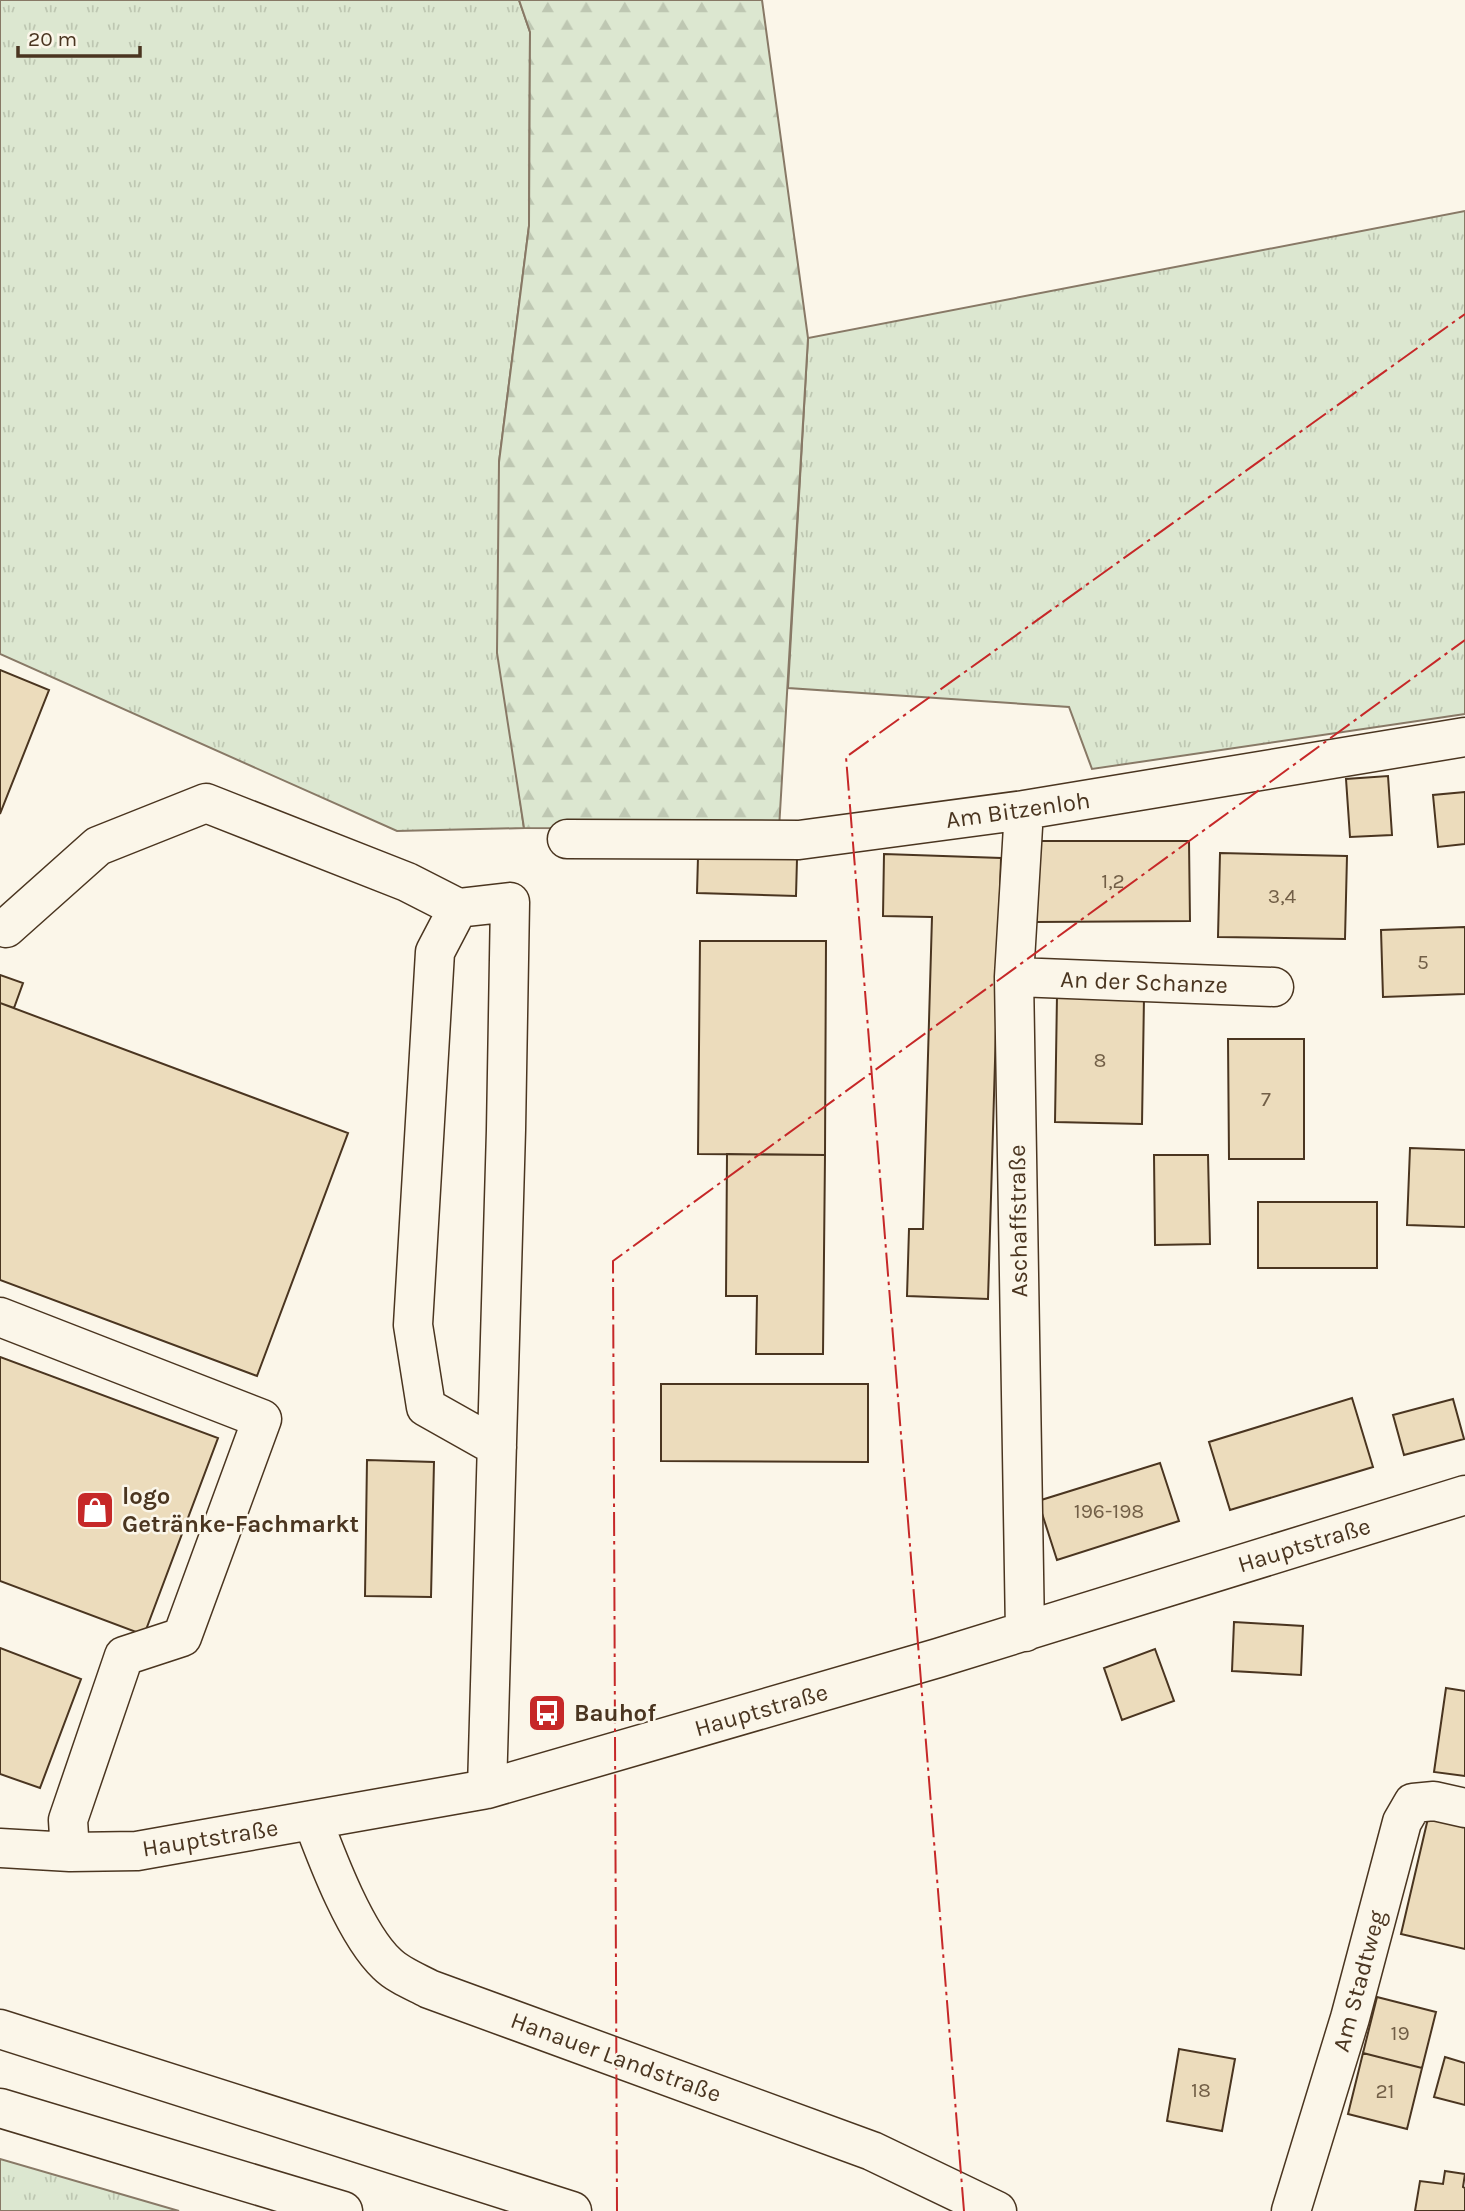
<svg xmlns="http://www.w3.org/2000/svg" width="1465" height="2211" viewBox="0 0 1465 2211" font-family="Karla,sans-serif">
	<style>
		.grass { fill: url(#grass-tufts); stroke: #887966; stroke-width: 2 }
		.forest { fill: url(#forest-firs); stroke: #887966; stroke-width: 2 }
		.building { fill: #ecdcbc; stroke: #4a3520; stroke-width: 2 }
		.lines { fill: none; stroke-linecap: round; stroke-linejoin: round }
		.minor-casing { stroke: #4a3520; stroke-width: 41 }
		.highway-casing { stroke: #4a3520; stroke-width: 41 }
		.minor { stroke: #fbf6e9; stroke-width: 38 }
		.highway { stroke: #fbf6e9; stroke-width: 38 }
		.power { stroke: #c62828; stroke-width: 2; stroke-dasharray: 24 5 3.5 5; stroke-linecap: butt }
		.labels { text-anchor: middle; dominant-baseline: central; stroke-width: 5; stroke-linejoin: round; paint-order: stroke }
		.number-label { font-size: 21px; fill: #725f47 }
		.street-label { font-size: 24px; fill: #4a3520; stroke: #fbf6e9 }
		.poi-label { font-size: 24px; font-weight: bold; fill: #4a3520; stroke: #fbf6e9; text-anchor: start }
	</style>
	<defs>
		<pattern id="grass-tufts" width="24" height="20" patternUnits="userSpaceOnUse" patternTransform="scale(1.75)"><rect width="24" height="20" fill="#dce7d0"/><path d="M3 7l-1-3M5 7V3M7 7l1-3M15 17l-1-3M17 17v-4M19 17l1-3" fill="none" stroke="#bec7b2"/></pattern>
		<pattern id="forest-firs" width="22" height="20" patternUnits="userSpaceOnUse" patternTransform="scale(1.75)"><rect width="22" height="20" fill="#dce7d0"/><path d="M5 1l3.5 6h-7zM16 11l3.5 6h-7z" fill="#bec7b2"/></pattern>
	</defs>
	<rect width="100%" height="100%" fill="#fbf6e9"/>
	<path class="grass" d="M 0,0 L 519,0 L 530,32 L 529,226 L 499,462 L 518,785 L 524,828 L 397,831 L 0,654 Z
		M 1465,211 L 1465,714 L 1092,769 L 1069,707 L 788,688 L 808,338 Z
		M 0,2159 L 179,2211 L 0,2211 Z"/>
	<path class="forest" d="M 519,0 L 762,0 L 808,338 L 779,829 L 524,828 L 497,653 L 499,462 L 529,226 L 530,32 Z"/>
	<path class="building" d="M 0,670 L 49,690 L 0,814 Z
		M 1388,776 L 1392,835 L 1350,837 L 1346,779 Z
		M 1465,792 L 1465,844 L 1438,847 L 1433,795 Z
		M 1036,841 L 1189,841 L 1190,921 L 1036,922 Z
		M 1220,853 L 1347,856 L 1345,939 L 1218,937 Z
		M 884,854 L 1001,858 L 988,1299 L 907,1296 L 909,1229 L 923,1229 L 932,917 L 883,916 Z
		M 698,857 L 797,859 L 796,896 L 697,893 Z
		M 1465,927 L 1465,994 L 1383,997 L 1381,930 Z
		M 700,941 L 826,941 L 825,1155 L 698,1154 Z
		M 0,975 L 23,983 L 14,1008 L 0,1003 Z
		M 1057,995 L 1144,997 L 1142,1124 L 1055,1122 Z
		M 0,1003 L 348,1133 L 257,1376 L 0,1280 Z
		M 1228,1039 L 1304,1039 L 1304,1159 L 1229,1159 Z
		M 1410,1148 L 1465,1150 L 1465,1227 L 1407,1225 Z
		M 727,1154 L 825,1155 L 823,1354 L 756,1354 L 757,1296 L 726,1296 Z
		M 1154,1155 L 1208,1155 L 1210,1244 L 1155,1245 Z
		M 1258,1202 L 1377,1202 L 1377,1268 L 1258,1268 Z
		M 0,1357 L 218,1438 L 144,1635 L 0,1581 Z
		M 661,1384 L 868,1384 L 868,1462 L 661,1461 Z
		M 1352,1398 L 1373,1467 L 1230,1510 L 1209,1442 Z
		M 1453,1399 L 1464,1439 L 1404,1455 L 1393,1415 Z
		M 367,1460 L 434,1462 L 431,1597 L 365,1596 Z
		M 1160,1463 L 1179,1521 L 1057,1560 L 1038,1501 Z
		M 1234,1622 L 1303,1626 L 1301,1675 L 1232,1671 Z
		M 0,1648 L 81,1679 L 40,1788 L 0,1774 Z
		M 1155,1649 L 1174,1701 L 1122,1720 L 1104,1668 Z
		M 1446,1688 L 1465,1691 L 1465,1776 L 1434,1772 Z
		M 1429,1814 L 1465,1823 L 1465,1949 L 1401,1934 Z
		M 1377,1997 L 1436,2012 L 1422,2068 L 1363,2053 Z
		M 1179,2049 L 1235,2059 L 1222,2131 L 1167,2121 Z
		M 1363,2053 L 1422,2068 L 1407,2129 L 1348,2114 Z
		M 1445,2057 L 1465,2063 L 1465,2105 L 1434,2097 Z
		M 1445,2171 L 1465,2174 L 1463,2187 L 1465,2188 L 1465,2211 L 1415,2211 L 1420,2181 L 1443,2184 Z"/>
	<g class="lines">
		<defs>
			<path id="minor" d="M 1024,810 L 1014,977 L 1025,1632
				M 567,839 L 799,840 L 1024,810 L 1465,737
				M 6,928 L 98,846 L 206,803 L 407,882 L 458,908
				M 1014,977 L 1274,987
				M 0,1317 L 262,1419 L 182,1637 L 124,1656 L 68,1820 L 70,1852
				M 487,1789 L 506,1130 L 510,902 L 458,908 L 435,952 L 413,1325 L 426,1407 L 497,1447
				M 313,1821 C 328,1861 356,1935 387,1964 C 398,1975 416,1982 429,1989 L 872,2151 L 997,2211
				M 0,1848 L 70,1852 L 137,1851 L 487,1789 L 938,1658 L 1465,1495
				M 1291,2211 L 1350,2018 L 1402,1822 L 1413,1803 L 1434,1801 L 1465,1808"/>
			<path id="highway" d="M 0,2029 L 572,2211
				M 0,2108 L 343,2211"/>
		</defs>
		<use href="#minor" class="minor-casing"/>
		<use href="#highway" class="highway-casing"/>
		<use href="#minor" class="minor"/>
		<use href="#highway" class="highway"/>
		<path class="power" d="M 617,2211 L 613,1261 L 1465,640
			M 964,2211 L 846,757 L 1465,314"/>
	</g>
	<defs>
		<symbol id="shop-square" viewBox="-11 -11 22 22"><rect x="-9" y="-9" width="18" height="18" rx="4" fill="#c62828" stroke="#fbf6e9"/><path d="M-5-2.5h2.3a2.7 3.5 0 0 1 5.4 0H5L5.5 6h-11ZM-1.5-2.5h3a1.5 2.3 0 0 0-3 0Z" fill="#fff"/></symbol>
		<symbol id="bus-square" viewBox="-11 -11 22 22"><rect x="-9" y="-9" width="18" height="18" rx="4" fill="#c62828" stroke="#fbf6e9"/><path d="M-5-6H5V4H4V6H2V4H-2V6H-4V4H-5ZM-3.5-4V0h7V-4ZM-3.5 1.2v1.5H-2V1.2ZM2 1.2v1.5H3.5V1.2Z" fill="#fff"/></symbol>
	</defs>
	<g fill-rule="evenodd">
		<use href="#shop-square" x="73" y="1488" width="44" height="44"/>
		<use href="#bus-square" x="525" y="1691" width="44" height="44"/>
	</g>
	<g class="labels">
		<g class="number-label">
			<text x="1113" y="881">1,2</text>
			<text x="1282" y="896">3,4</text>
			<text x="1423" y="962">5</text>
			<text x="1100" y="1060">8</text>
			<text x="1266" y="1099">7</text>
			<text x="1109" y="1511">196-198</text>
			<text x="1400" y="2033">19</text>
			<text x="1201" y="2090">18</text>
			<text x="1385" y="2091">21</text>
		</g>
		<g class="street-label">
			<text transform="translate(1018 810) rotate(-8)">Am Bitzenloh</text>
			<text transform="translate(1144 982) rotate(2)">An der Schanze</text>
			<text transform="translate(1018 1221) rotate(-91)">Aschaffstraße</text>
			<text transform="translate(1304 1545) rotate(-17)">Hauptstraße</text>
			<text transform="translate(761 1710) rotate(-16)">Hauptstraße</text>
			<text transform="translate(210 1838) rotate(-9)">Hauptstraße</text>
			<text transform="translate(1359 1981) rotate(-75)">Am Stadtweg</text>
			<text transform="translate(616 2057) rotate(20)">Hanauer Landstraße</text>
		</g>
		<g class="poi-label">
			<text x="122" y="1496">logo<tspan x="122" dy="28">Getränke-Fachmarkt</tspan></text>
			<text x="574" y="1713">Bauhof</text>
		</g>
	</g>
	<path d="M18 46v10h122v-10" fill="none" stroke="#4a3520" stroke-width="3.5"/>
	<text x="28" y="46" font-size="21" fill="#4a3520" stroke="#fbf6e9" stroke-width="5" paint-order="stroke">20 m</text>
</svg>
